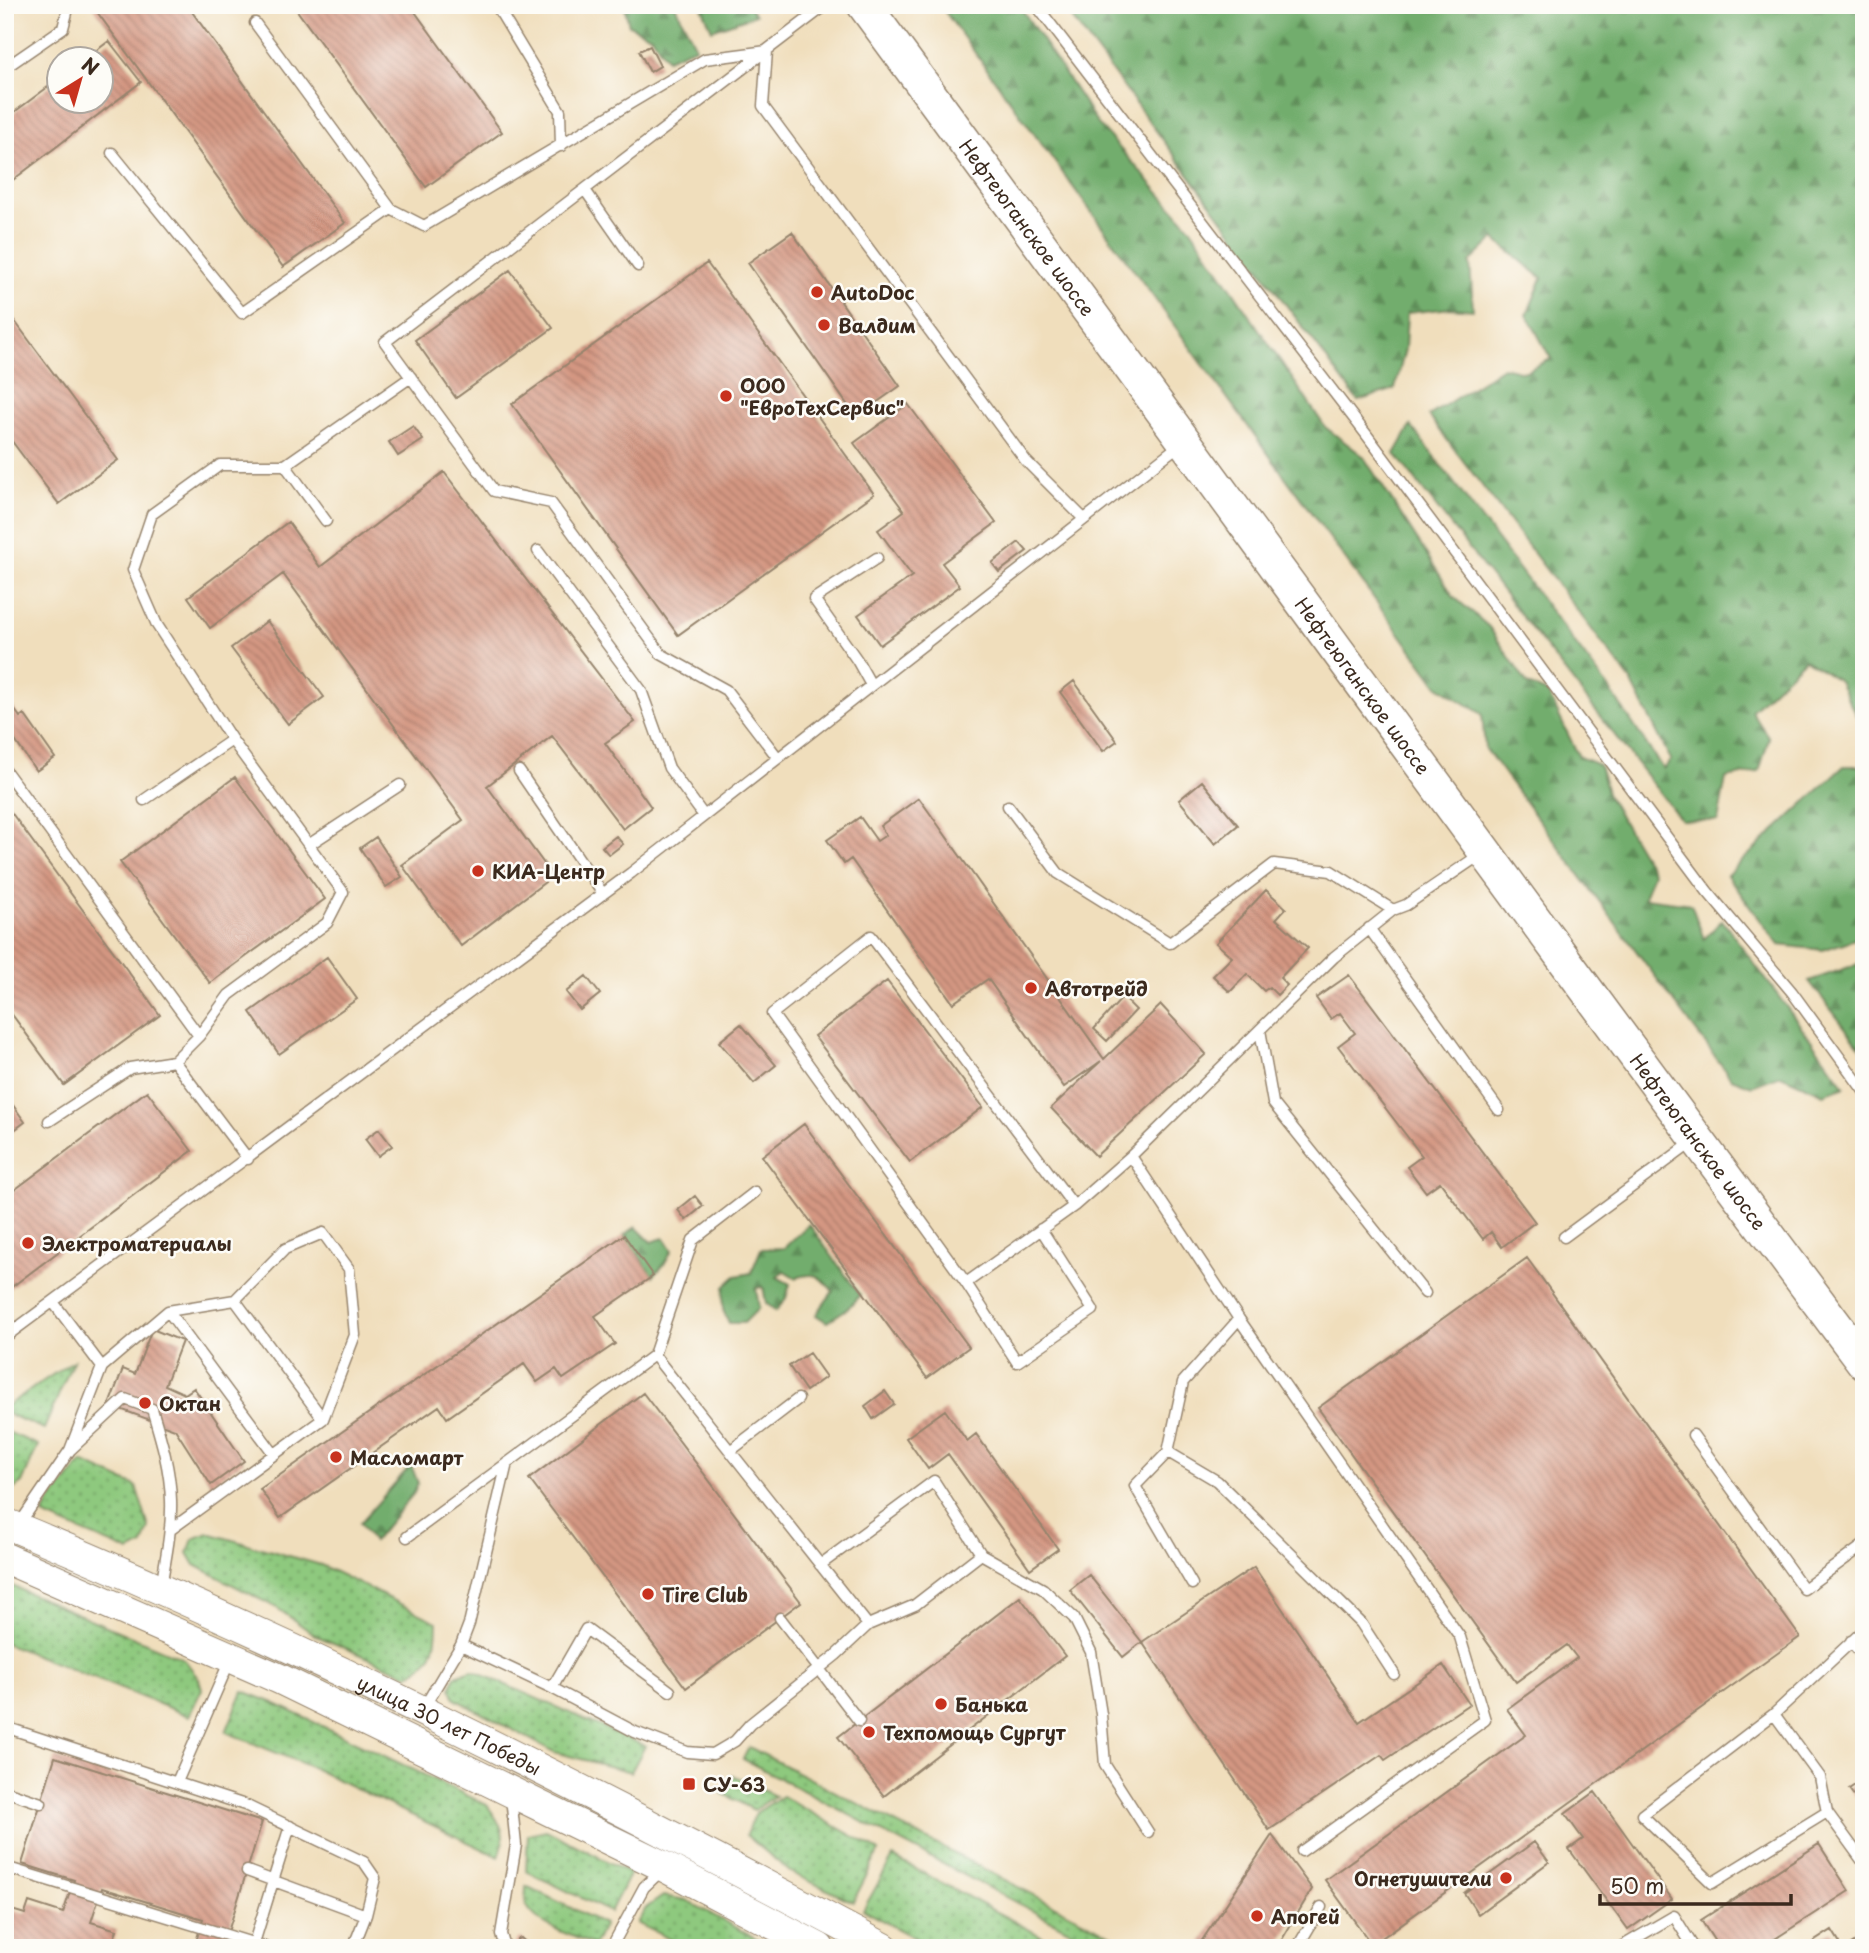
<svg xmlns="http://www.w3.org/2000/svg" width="1869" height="1953" viewBox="0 0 1869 1953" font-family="'Playpen Sans',sans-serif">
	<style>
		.grass { fill: url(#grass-dots); stroke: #647a4e; stroke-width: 2 }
		.forest { fill: url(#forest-firs); stroke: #566c46; stroke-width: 2 }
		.building { fill: url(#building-back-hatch) }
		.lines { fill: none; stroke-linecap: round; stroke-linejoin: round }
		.service-casing { stroke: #96846d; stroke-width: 13 }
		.secondary-casing { stroke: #96846d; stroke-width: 32 }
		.primary-casing { stroke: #96846d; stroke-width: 36 }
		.service { stroke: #fff; stroke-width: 10 }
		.secondary { stroke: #fff; stroke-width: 30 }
		.primary { stroke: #fff; stroke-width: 33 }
		.poi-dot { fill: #c8321e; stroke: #fdfcf7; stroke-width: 2.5 }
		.labels { text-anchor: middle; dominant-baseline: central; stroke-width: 5; stroke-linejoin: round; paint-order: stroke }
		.street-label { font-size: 19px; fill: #3b2a1e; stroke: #fdfcf7 }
		.poi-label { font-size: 19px; font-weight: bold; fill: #3b2a1e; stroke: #fdfcf7; text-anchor: start }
	</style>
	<defs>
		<pattern id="grass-dots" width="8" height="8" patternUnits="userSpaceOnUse" patternTransform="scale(1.75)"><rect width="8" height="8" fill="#8ec97e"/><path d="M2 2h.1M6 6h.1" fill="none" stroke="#75a367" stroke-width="1.8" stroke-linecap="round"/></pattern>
		<pattern id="forest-firs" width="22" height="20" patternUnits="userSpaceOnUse" patternTransform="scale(1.75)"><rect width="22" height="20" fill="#72ad6d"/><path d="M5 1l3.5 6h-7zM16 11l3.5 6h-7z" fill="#5f8d59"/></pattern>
		<pattern id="building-back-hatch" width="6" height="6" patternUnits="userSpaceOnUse" patternTransform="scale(1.75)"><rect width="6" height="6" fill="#d49782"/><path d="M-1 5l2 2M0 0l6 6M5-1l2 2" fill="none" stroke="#ad7b6a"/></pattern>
	</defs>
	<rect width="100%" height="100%" fill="#fdfcf7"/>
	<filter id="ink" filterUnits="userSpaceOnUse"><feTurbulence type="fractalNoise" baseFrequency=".0143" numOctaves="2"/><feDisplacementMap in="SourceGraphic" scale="14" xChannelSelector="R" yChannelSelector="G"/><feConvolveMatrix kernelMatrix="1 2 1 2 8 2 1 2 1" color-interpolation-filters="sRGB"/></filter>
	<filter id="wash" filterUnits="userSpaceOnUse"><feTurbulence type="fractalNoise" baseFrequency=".00686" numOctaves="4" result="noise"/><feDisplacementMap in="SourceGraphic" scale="28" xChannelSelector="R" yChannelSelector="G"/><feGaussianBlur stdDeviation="1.57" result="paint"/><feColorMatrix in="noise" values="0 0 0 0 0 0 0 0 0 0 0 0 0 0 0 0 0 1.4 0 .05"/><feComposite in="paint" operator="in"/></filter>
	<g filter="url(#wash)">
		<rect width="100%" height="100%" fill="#f0debc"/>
		<path class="grass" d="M 73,1361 L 44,1429 L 5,1413 L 5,1407 Z
			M 5,1431 L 38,1445 L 22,1483 L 5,1495 Z
			M 82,1462 L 136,1486 L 149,1528 L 143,1545 L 130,1552 L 43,1515 L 49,1503 Z
			M 208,1533 L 321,1565 L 437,1622 C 437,1650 433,1661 408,1675 L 315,1635 L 277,1608 L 195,1565 L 188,1553 L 193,1539 Z
			M 5,1583 L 184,1659 L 199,1679 L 202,1689 L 189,1716 L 5,1643 Z
			M 472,1670 L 645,1746 L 631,1772 L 554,1752 L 455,1699 L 451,1688 L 455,1676 Z
			M 243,1691 L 274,1703 L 487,1805 C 501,1824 508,1834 499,1857 L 313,1768 L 226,1732 Z
			M 749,1747 L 1136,1948 L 1103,1948 L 743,1759 Z
			M 732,1775 L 775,1796 L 754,1810 L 722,1793 Z
			M 782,1796 L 879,1851 L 853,1902 L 790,1872 L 746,1835 L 756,1813 Z
			M 546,1830 L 630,1873 L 610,1912 L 526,1871 L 528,1834 Z
			M 893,1857 L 1045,1938 L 1038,1948 L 933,1948 L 863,1910 Z
			M 526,1886 L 604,1924 L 594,1945 C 575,1937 532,1924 526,1903 C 525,1898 526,1891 526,1886 Z
			M 663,1896 L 686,1900 L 772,1948 L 688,1948 L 637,1923 L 646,1908 Z"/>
		<path class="forest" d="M 624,5 L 675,5 L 696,47 L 667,59 L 651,36 L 629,25 Z
			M 701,5 L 748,5 L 755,15 L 712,30 Z
			M 940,5 L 1019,5 L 1098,124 L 1189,226 L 1325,427 L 1363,456 L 1454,597 L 1489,627 L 1528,685 L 1548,693 L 1579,757 L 1599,765 L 1608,796 L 1653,872 L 1644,898 L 1691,904 L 1704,939 L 1722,920 L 1845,1086 L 1824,1094 L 1781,1075 L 1752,1086 L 1731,1078 L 1485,748 L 1482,714 L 1438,686 Z
			M 1067,5 L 1864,5 L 1864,731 L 1839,681 L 1805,659 L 1751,711 L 1769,738 L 1759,772 L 1726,778 L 1718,821 L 1681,820 L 1395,454 L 1411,426 L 1611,691 L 1663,769 L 1671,760 L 1631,681 L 1429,416 L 1503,367 L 1524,372 L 1551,359 L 1527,315 L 1542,278 L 1494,239 L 1470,262 L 1473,310 L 1451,308 L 1407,313 L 1405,349 L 1395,389 L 1358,401 L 1072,18 Z
			M 1844,766 L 1864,766 L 1864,936 L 1823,950 L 1779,945 L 1727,875 Z
			M 1864,962 L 1864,1052 L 1809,981 Z
			M 809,1224 L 860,1295 L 848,1308 L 827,1322 L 816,1315 L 833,1291 C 819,1276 817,1271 796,1278 L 784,1271 L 777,1277 L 790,1284 L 786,1298 L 776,1311 L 766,1303 L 763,1287 L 756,1288 L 759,1308 L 744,1323 L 729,1323 L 723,1310 L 724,1287 L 736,1276 L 751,1273 L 761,1249 L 784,1248 Z
			M 636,1227 L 651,1242 L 664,1238 L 672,1250 L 663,1266 L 653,1276 L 624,1235 Z
			M 411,1465 L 418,1483 L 414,1493 L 373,1542 L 360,1523 Z"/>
		<g id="blocks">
			<path class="building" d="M 92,5 L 187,5 L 345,223 L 283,267 Z
				M 293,5 L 410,5 L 502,132 L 426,187 Z
				M 109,41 L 141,82 L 5,186 L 5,119 L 60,78 L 60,102 L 102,102 L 102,60 L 84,60 Z
				M 650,46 L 660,66 L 650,72 L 639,51 Z
				M 792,232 L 900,386 L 856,417 L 748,263 Z
				M 707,263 L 874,494 L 678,635 L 512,404 Z
				M 510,270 L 553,328 L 456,398 L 415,340 Z
				M 5,308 L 118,460 L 59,504 L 5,432 Z
				M 908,404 L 996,523 L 942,563 L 960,586 L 880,645 L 858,615 L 912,576 L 878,530 L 904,511 L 854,443 Z
				M 413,426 L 423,440 L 398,456 L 389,442 Z
				M 444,472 L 635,722 L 605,743 L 651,807 L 623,829 L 552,736 L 487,786 L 553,876 L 461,946 L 402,865 L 463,820 L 283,574 L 210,628 L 188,597 L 288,522 L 320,567 Z
				M 1019,542 L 1027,551 L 999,572 L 992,563 Z
				M 267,621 L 324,697 L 288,724 L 231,648 Z
				M 1074,681 L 1117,741 L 1103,751 L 1060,692 Z
				M 5,696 L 20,717 L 24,714 L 55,758 L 36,771 L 5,726 Z
				M 235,777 L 325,899 L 210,983 L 120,862 Z
				M 1202,781 L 1238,825 L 1215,844 L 1179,800 Z
				M 919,798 L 1104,1059 L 1161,1005 L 1206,1054 L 1096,1156 L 1051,1108 L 1101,1061 L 1064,1087 L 988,979 L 953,1003 L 851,859 L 844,864 L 827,840 L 860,817 L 877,841 L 886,835 L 880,826 Z
				M 5,804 L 160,1015 L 64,1085 L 5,1005 Z
				M 616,836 L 623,844 L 609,855 L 602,847 Z
				M 376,837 L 402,877 L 386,887 L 360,848 Z
				M 1266,890 L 1286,908 L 1276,919 L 1308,948 L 1280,978 L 1287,985 L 1277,995 L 1269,987 L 1264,991 L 1247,974 L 1230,992 L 1213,976 L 1232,957 L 1216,943 Z
				M 327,957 L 357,999 L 279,1054 L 250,1012 Z
				M 1349,975 L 1535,1222 L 1502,1247 L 1491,1232 L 1483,1239 L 1440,1182 L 1426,1192 L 1407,1167 L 1422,1156 L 1338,1046 L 1355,1033 L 1340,1013 L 1331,1019 L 1316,998 Z
				M 586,976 L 600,994 L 580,1010 L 566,992 Z
				M 887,981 L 983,1107 L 910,1162 L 814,1036 Z
				M 1123,997 L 1136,1010 L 1107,1041 L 1094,1029 Z
				M 741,1024 L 776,1065 L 754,1083 L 719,1042 Z
				M 147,1091 L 192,1151 L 5,1292 L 5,1197 Z
				M 5,1094 L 25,1122 L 5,1137 Z
				M 804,1124 L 969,1347 L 927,1378 L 762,1156 Z
				M 379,1129 L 392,1146 L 378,1156 L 365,1139 Z
				M 695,1196 L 703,1206 L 686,1220 L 678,1210 Z
				M 624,1235 L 653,1276 L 595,1316 L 615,1344 L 563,1379 L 556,1369 L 537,1382 L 524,1364 L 447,1418 L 439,1406 L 280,1518 L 260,1489 Z
				M 1527,1258 L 1800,1637 L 1372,1945 L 1325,1880 L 1526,1735 L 1507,1709 L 1577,1658 L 1567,1645 L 1516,1682 L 1318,1408 Z
				M 152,1329 L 182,1341 L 165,1385 L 185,1394 L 194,1388 L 244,1461 L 211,1485 L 175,1429 L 109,1405 L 123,1369 L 135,1374 Z
				M 809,1353 L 826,1377 L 806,1391 L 789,1366 Z
				M 885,1391 L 894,1404 L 873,1419 L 865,1406 Z
				M 643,1393 L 801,1602 L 686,1688 L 529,1479 Z
				M 945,1410 L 967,1441 L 976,1434 L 1058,1549 L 1030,1569 L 948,1454 L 928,1469 L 906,1438 Z
				M 1254,1567 L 1359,1722 L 1443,1665 L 1469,1704 L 1385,1760 L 1381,1755 L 1269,1830 L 1142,1642 L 1123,1657 L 1070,1590 L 1089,1575 L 1142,1642 Z
				M 1020,1597 L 1065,1656 L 884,1796 L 838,1737 Z
				M 55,1757 L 262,1822 L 223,1948 L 194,1948 L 203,1919 L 102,1888 L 91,1922 L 117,1930 L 113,1942 L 130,1948 L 5,1948 L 5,1908 L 25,1914 L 29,1902 L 63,1913 L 74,1880 L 22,1864 Z
				M 1864,1779 L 1864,1809 L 1849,1789 Z
				M 1595,1792 L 1672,1899 L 1628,1930 L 1569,1849 L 1583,1839 L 1565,1814 Z
				M 1272,1835 L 1312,1889 L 1277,1948 L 1212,1948 L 1201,1942 Z
				M 1534,1842 L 1549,1862 L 1478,1914 L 1464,1893 Z
				M 1819,1844 L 1849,1891 L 1761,1948 L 1719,1948 L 1701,1920 Z
				M 1832,1930 L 1840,1943 L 1833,1948 L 1804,1948 Z
				M 1864,1936 L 1864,1948 L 1847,1948 Z
				M 521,1938 L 532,1948 L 513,1948 L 518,1939 Z"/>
		</g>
	</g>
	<g filter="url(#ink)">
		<use href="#blocks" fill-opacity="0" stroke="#96846d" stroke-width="2"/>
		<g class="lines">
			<defs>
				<path id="service" d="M 496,5 L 560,111 L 561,146
					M 1036,5 L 1366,434 L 1707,891 L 1792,992 L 1864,1091
					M 255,23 L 391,209
					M 5,68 L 63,28 L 69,5
					M 112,153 L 242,313 L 391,209 L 424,226 L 705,59 L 767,51 L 763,106 L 1026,461 L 1083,518
					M 585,190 L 638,266
					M 285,465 L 326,521
					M 538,551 L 641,690 L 669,768 L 704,816
					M 871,685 L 857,660 L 814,599 L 877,558
					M 232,740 L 157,625 L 133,570 L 152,514 L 220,465 L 285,465 L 411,377
					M 778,758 L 726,690 L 661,654 L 551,503 L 494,491 L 385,342 L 826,5
					M 5,770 L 199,1036
					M 519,771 L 603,894
					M 1008,806 L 1058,873 L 1170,943 L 1274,864 L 1331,871 L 1393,910
					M 310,844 L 400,785
					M 1369,928 L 1499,1110
					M 1260,1030 L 1273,1103 L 1425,1293
					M 174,1061 L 248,1159
					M 49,1121 L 130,1068 L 174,1061 L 199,1036 L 229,995 L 327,923 L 343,892 L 232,740 L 144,800
					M 1131,1156 L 1239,1319 L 1460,1637 L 1485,1720 L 1302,1851
					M 1041,1229 L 1093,1310 L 1017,1362 L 966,1283 L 772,1014 L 871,936 L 1074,1206
					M 1564,1237 L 1694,1141
					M 966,1283 L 1074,1206 L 1131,1156 L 1334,957 L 1393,910 L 1406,905 L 1481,854
					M 235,1300 L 285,1249 L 323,1233 L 349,1269 L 355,1335 L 323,1419
					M 53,1302 L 102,1367
					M 168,1311 L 274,1454
					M 5,1337 L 631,873 L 1182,443
					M 654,1355 L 693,1240 L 755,1192
					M 1693,1435 L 1804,1589 L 1864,1545
					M 70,1450 L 102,1367 L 168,1311 L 235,1300 L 323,1419 L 170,1530
					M 730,1451 L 798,1399
					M 1168,1452 L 1217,1481 L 1361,1623 L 1394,1674
					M 18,1526 L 70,1450 L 125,1399 L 152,1409 C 161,1439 170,1468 171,1500 C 172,1529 166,1557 161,1586
					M 407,1537 L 654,1355 L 868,1625
					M 820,1565 L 934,1481 L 981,1554 L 1043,1589 L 1074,1618 L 1091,1652 L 1101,1714 L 1105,1765 L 1148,1832
					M 1192,1584 L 1135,1486 L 1168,1452 L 1183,1382 L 1239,1319
					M 780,1618 L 859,1721
					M 1851,1641 L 1864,1658
					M 461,1645 L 552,1688 L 635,1732 L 687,1752 L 713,1754 L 735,1741 L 750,1724 L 836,1655 L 868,1625 L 915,1605 L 981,1554
					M 552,1688 L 586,1629 L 670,1691
					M 423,1709 L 461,1645 L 469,1624 L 507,1463
					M 1774,1714 L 1820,1777 L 1827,1812 L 1864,1863
					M 5,1727 L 245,1805 L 364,1862 L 375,1878 L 366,1915 L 353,1948
					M 177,1782 L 230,1660
					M 5,1791 L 41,1803
					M 1827,1812 L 1712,1883 L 1642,1815 L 1774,1714 L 1864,1630
					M 5,1867 L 269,1948
					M 247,1871 L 366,1915
					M 254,1943 L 290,1826
					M 505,1948 L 501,1934 L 516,1845 L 511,1797
					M 611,1948 L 644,1887 L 663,1869
					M 1297,1948 L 1321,1907
					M 1619,1948 L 1674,1916 L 1694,1948"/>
				<g id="secondary">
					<path id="s1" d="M 5,1523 C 306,1646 597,1795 884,1948"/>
					<path d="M 5,1558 L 280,1679 L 665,1867 L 819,1948"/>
				</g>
				<g id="primary">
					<path id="s2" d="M 864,5 C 1198,457 1526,913 1864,1363"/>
				</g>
			</defs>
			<use href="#service" class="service-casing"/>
			<use href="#secondary" class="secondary-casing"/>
			<use href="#primary" class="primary-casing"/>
			<use href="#service" class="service"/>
			<use href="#secondary" class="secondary"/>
			<use href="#primary" class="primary"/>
		</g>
	</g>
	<g class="poi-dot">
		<circle cx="817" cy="292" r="7"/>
		<circle cx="824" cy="325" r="7"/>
		<circle cx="726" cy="396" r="7"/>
		<circle cx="478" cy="871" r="7"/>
		<circle cx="1031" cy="988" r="7"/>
		<circle cx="28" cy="1243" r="7"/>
		<circle cx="145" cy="1403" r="7"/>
		<circle cx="336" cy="1457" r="7"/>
		<circle cx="648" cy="1594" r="7"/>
		<circle cx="941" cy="1704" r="7"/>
		<circle cx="869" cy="1732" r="7"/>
		<rect x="682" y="1777" width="14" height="14" rx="3.5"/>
		<circle cx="1506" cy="1878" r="7"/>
		<circle cx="1257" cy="1916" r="7"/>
	</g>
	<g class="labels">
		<g class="street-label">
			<text stroke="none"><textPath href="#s2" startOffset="276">Нефтеюганское шоссе</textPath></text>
			<text stroke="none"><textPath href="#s2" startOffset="844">Нефтеюганское шоссе</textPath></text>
			<text stroke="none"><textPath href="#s2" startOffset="1410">Нефтеюганское шоссе</textPath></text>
			<text stroke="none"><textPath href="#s1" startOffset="488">улица 30 лет Победы</textPath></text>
		</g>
		<g class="poi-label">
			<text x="831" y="292">AutoDoc</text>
			<text x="838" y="325">Валдим</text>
			<text x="740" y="385">ООО<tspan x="740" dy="22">"ЕвроТехСервис"</tspan></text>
			<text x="492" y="871">КИА-Центр</text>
			<text x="1045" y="988">Автотрейд</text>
			<text x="42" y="1243">Электроматериалы</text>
			<text x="159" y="1403">Октан</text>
			<text x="350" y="1457">Масломарт</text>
			<text x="662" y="1594">Tire Club</text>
			<text x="955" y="1704">Банька</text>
			<text x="883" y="1732">Техпомощь Сургут</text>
			<text x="703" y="1784">СУ-63</text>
			<text x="1492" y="1878" text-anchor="end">Огнетушители</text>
			<text x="1271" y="1916">Апогей</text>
		</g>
	</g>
	<rect width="1869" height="1953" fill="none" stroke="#fdfcf7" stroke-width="28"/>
	<g transform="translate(80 80) rotate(37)"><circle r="33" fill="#fdfcf7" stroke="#afa8a0" stroke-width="2"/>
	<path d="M0-5L12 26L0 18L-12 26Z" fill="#c8321e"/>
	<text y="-10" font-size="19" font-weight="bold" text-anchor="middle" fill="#3b2a1e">N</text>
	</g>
	<path d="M1600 1894v10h191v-10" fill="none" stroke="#3b2a1e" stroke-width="3.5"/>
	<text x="1610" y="1894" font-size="21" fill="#3b2a1e" stroke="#fdfcf7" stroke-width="5" paint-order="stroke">50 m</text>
</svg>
